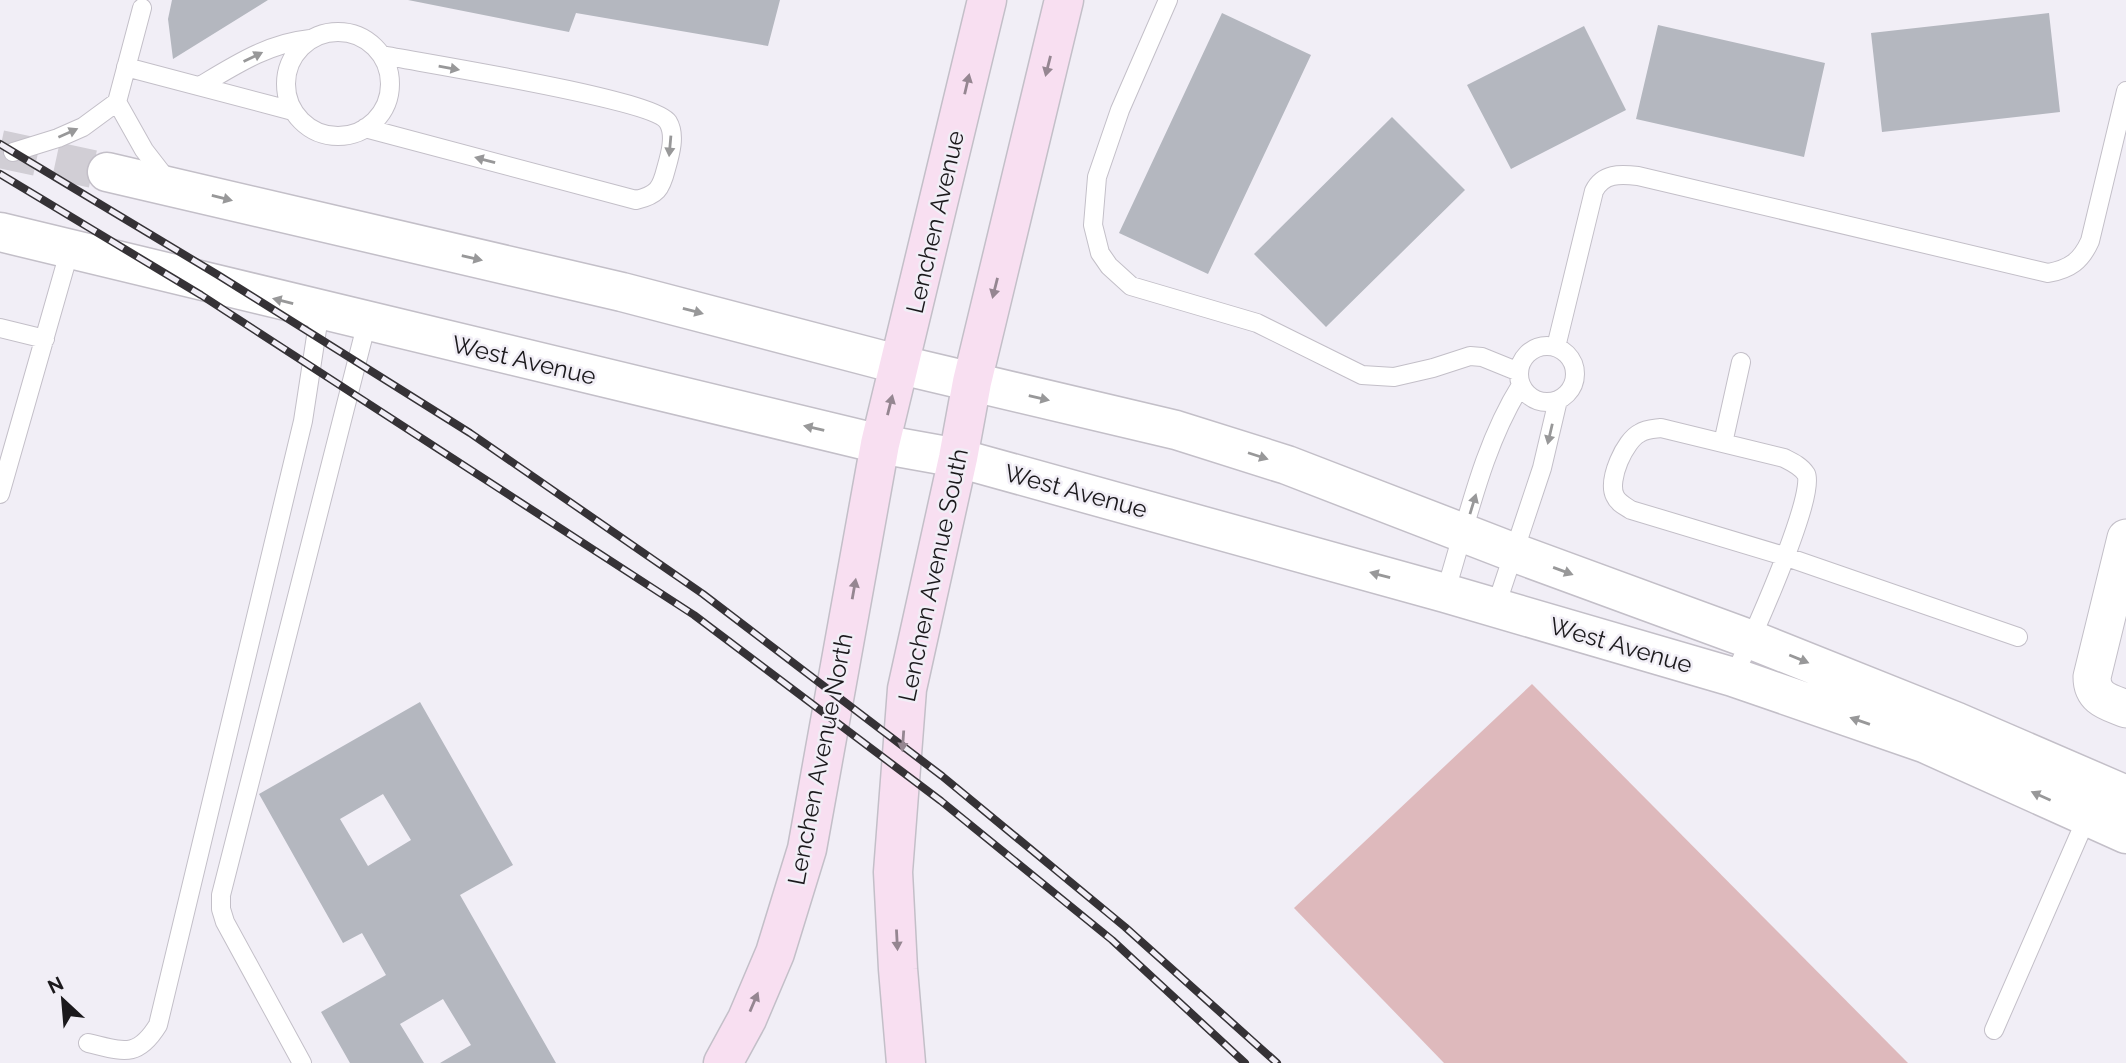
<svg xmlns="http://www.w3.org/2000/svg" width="2126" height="1063" viewBox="0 0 2126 1063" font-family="Raleway,sans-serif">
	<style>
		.green { fill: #deb9bc }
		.building { fill: #b4b7bf; fill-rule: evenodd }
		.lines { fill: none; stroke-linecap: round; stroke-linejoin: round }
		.tertiary-tunnel { stroke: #d1ced5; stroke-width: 38; stroke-dasharray: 38 19; stroke-linecap: butt }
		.service-casing { stroke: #c3bfc8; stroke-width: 20 }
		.minor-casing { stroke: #c3bfc8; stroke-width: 39 }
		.tertiary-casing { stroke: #c3bfc8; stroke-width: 41 }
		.secondary-casing { stroke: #c3bfc8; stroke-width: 41 }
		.service { stroke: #fff; stroke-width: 18 }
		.minor { stroke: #fff; stroke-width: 37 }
		.tertiary { stroke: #fff; stroke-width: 38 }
		.secondary { stroke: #f8dff1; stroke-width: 38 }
		.rail-casing { stroke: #353236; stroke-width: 8 }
		.rail { stroke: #f1eef6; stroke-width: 5; stroke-dasharray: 16; stroke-linecap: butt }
		.oneway { fill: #989899 }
		.oneway2 { fill: #958691 }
		.labels { text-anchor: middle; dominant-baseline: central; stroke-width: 5; stroke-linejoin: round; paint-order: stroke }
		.street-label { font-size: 24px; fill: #1b191c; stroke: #f1eef6 }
	</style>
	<rect width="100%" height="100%" fill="#f1eef6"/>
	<path class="green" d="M 1532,684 L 1908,1063 L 1444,1063 L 1294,908 Z"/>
	<path class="building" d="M 172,0 L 268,0 L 173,59 L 168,19 Z
		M 408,0 L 780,0 L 768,46 L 576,13 L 569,32 Z
		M 1222,13 L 1311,55 L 1208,274 L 1119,233 Z
		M 2049,13 L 2060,112 L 1882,132 L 1871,33 Z
		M 1658,25 L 1825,63 L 1804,157 L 1636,119 Z
		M 1584,26 L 1626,110 L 1511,169 L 1467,85 Z
		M 1392,117 L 1465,190 L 1326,327 L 1254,254 Z
		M 420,702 L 513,865 L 460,895 L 556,1063 L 440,1063 L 471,1045 L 443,999 L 400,1024 L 424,1063 L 350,1063 L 321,1012 L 386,975 L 362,933 L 343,943 L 259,794 ZM 383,794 L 411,840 L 368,866 L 340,819 Z"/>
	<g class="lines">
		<path class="tertiary-tunnel" d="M 0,149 L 107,172"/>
		<defs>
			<path id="service" d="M 1168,0 L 1120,110 L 1097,177 L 1093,225 L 1100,253 L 1109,266 L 1131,286 L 1257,323 L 1362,375 L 1394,377 L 1433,368 L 1470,356 L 1482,357 L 1519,372
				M286 84a52 52 0 1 1 104 0a52 52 0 1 1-104 0Z
				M 126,67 L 293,111
				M 200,86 C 235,65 269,43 310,39
				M 117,102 L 144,150 L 168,181
				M 365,128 L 636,200 C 657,195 661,189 666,169 C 670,155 676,135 668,122 C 653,99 422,63 382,55
				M 13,152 L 58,138 L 83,127 L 117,102 L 142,8
				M 0,328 L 45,339
				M1519 374a28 28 0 1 1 56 0a28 28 0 1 1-56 0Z
				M 1556,347 L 1594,191 C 1603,173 1620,174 1638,176 L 2048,273 C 2070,269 2081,261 2090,241 L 2126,91
				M 1723,443 L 1741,362
				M 0,494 L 70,249
				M 1445,593 C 1467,523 1482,447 1521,385
				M 1495,609 L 1542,468 L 1558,400
				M 1733,677 C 1747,650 1817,495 1806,474 C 1801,466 1792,462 1784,458 L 1661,428 C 1654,429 1646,429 1640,433 C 1625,440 1607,480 1615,496 C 1618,503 1625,506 1631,510 L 1784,556 L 2018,637
				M 1994,1030 L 2087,817
				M 88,1043 C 123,1051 137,1059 158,1025 L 303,421 L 320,310
				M 302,1063 L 225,922 L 221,909 L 221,895 L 367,322"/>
			<path id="minor" d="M 2126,538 L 2092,677 C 2092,699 2109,702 2126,709"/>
			<path id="tertiary" d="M 107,172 L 622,292 L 901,365 L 1176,430 L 1287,465 L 1515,553 L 1752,640 L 1957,722 L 2126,795
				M 0,232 L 880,444 L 958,458 L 1445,593 L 1733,677 L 1924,743 L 2126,834"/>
			<path id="secondary" d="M 723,1063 L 747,1019 L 775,953 L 807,849 L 880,444 L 987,0
				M 906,1063 L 898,969 L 893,872 L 907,689 L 958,458 L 972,382 L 1064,0"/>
		</defs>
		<use href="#service" class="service-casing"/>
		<use href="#minor" class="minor-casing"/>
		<use href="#tertiary" class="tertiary-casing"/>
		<use href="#secondary" class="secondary-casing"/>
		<use href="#service" class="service"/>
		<use href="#minor" class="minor"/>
		<use href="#tertiary" class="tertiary"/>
		<use href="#secondary" class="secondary"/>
		<defs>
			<path id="rail" d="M 0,144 L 218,275 L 470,433 L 703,594 L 942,776 L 1125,927 L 1277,1063
				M 0,174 L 201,295 L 694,615 L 941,801 L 1112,940 L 1245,1063"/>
		</defs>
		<use href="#rail" class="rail-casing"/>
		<use href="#rail" class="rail"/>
	</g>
	<defs><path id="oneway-solid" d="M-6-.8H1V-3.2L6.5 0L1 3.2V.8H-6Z" transform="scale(1.75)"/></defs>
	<g class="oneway">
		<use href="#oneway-solid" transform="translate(253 57) rotate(-26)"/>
		<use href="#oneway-solid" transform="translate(449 68) rotate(10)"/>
		<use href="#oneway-solid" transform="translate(68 133) rotate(-24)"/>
		<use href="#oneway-solid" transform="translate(670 146) rotate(95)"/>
		<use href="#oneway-solid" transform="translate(485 160) rotate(-165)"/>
		<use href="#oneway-solid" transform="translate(222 198) rotate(14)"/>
		<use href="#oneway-solid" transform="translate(472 258) rotate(13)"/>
		<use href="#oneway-solid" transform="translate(283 301) rotate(-166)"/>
		<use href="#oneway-solid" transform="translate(693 311) rotate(15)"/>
		<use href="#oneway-solid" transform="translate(1039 398) rotate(13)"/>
		<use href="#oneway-solid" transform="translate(814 428) rotate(-167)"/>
		<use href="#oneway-solid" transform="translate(1550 434) rotate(103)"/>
		<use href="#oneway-solid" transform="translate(1258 456) rotate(18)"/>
		<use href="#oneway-solid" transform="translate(1473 504) rotate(-73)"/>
		<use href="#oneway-solid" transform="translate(1563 571) rotate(20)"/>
		<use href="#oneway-solid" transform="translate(1380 575) rotate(-165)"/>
		<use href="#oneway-solid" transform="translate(1799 659) rotate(22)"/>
		<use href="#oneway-solid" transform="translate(1860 721) rotate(-161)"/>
		<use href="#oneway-solid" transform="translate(2041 796) rotate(-156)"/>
	</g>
	<g class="oneway2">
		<use href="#oneway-solid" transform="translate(1048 66) rotate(104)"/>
		<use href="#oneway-solid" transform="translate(967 84) rotate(-77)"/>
		<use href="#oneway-solid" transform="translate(995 288) rotate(104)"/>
		<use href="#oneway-solid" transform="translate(890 405) rotate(-76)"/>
		<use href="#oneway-solid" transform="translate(854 589) rotate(-80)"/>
		<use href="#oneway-solid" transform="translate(903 741) rotate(94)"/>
		<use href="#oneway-solid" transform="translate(897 940) rotate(87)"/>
		<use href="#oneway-solid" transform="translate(754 1002) rotate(-67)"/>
	</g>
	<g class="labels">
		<g class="street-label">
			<text transform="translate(935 222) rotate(-77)">Lenchen Avenue</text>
			<text transform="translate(524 360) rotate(13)">West Avenue</text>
			<text transform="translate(1076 491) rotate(15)">West Avenue</text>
			<text transform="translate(933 575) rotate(-78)">Lenchen Avenue South</text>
			<text transform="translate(1621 645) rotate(16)">West Avenue</text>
			<text transform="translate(820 759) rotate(-79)">Lenchen Avenue North</text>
		</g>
	</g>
	<g transform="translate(63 1000) rotate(334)" stroke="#f1eef6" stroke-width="5" paint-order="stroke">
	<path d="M0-5L12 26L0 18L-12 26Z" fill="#1b191c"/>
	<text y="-10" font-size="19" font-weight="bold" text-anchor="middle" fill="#1b191c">N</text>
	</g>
</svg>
